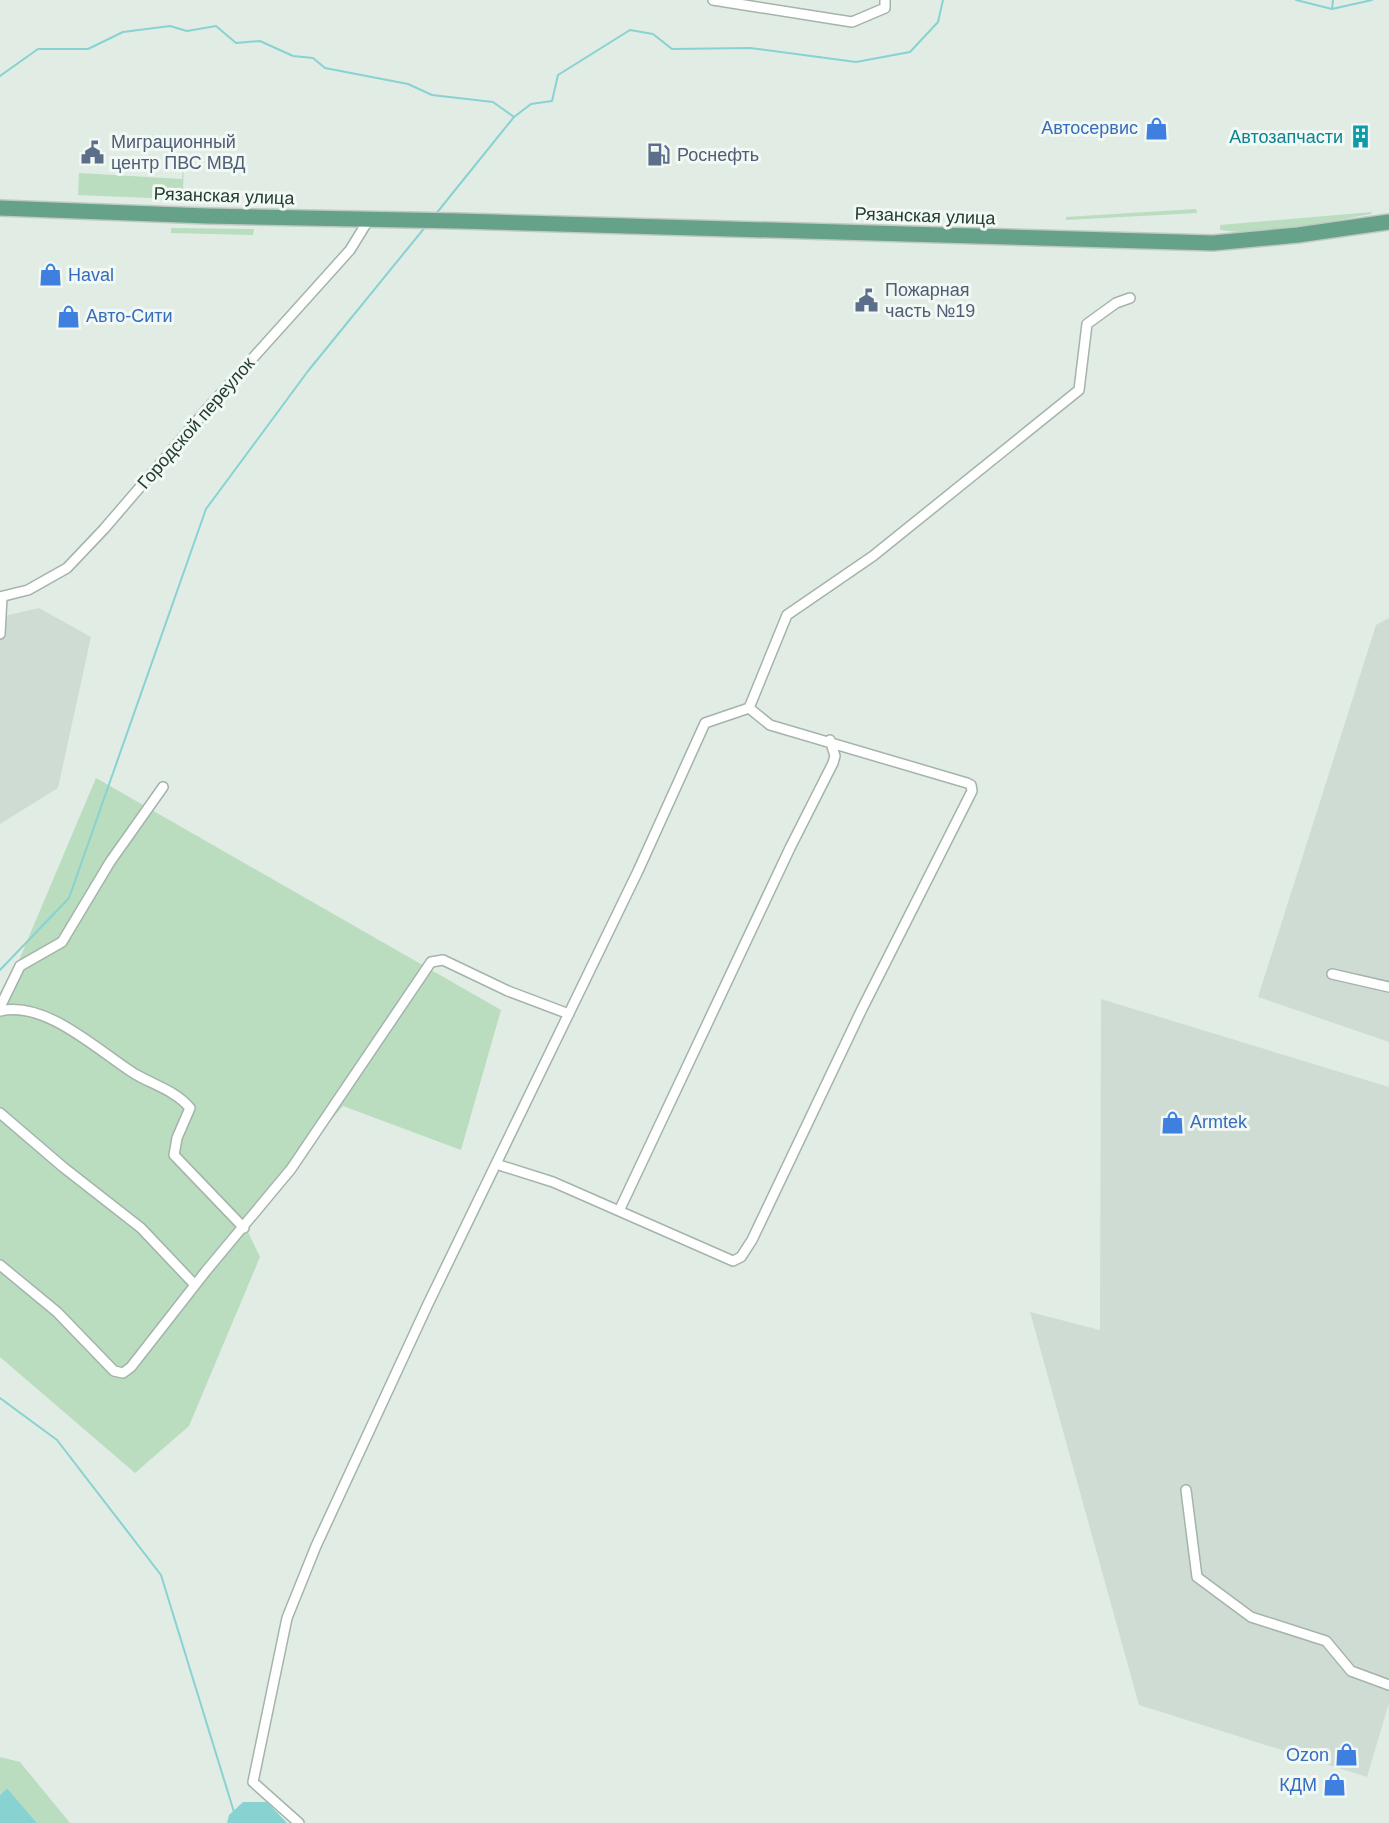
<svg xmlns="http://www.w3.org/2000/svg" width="1389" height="1823" viewBox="0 0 1389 1823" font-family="Helvetica,sans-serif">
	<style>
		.built { fill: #cfdcd4 }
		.green { fill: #b9ddbe }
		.water { fill: #88d2d2 }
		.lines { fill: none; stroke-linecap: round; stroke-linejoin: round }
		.stream { stroke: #88d2d2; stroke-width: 2 }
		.minor-casing { stroke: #a4b4ab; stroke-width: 12 }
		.primary-casing { stroke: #c1c9c5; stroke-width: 18 }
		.minor { stroke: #fff; stroke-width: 9 }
		.primary { stroke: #65a289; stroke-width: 15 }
		.labels { text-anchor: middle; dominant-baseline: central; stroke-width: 6; stroke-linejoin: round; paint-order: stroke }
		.shop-label { font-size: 18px; fill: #366cbe; stroke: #f2f8f4; text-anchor: end }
		.culture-label { font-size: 18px; fill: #0d838f; stroke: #f2f8f4; text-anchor: end }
		.service-label { font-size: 18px; fill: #4e5e75; stroke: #f2f8f4; text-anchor: start }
		.street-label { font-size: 18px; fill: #213d31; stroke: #f2f8f4 }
	</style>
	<rect width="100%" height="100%" fill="#e1ece5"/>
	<path class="built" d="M 39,608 L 91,637 L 58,788 L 0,824 L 0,617 Z
		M 1389,618 L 1389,1042 L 1258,997 L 1376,625 Z
		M 1101,999 L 1389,1087 L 1389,1703 L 1367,1777 L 1139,1705 L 1030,1312 L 1100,1330 Z"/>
	<path class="green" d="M 184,158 L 183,192 L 177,199 L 78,195 L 79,173 L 182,179 Z
		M 1196,209 L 1197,213 L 1066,220 L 1066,217 Z
		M 1372,212 L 1371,214 C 1325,222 1266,237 1220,230 L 1220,225 Z
		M 171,228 L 254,229 L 253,235 L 171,233 Z
		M 96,778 L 501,1010 L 461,1150 L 343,1106 L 243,1222 L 260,1257 L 189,1426 L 135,1473 L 0,1357 L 0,1005 Z
		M 0,1757 L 20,1762 L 70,1823 L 37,1823 L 7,1788 L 0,1795 Z"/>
	<path class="water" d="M 7,1788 L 37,1823 L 0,1823 L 0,1795 Z
		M 243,1802 L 267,1802 L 287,1823 L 227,1823 L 229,1815 Z"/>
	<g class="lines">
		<path class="stream" d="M 1296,0 L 1332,9 L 1372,0
			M 1332,9 L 1333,0
			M 0,76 L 38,49 L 88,49 L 123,32 L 170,26 L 187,31 L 216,26 L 236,43 L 260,41 L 293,56 L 313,58 L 325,68 L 408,84 L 432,95 L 493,102 L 514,117 L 531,104 L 552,101 L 558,75 L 630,30 L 653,34 L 672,49 L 750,48 L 856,62 L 910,52 L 938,22 L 943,0
			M 435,215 L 514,117
			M 0,970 L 69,898 L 206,509 L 308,371 L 426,226
			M 0,1398 L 57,1440 L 161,1575 L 234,1812"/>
		<defs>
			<path id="minor" d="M 713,0 L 852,22 L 885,8 L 885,0
				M 0,597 L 28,590 L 67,568 L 104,529 L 208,408 L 350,250 L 369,219
				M 0,634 L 2,597
				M 1332,974 L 1389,987
				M 0,1007 L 20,966 L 62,942 L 110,862 L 163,787
				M 0,1011 C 46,1000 98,1051 135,1074 C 154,1085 176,1091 190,1108 L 177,1138 L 174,1155 L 244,1228
				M 0,1113 L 63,1167 L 141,1228 L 195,1285
				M 496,1164 L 553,1182 L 733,1261 L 741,1257 L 752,1240 L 862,1009 L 972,791 L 971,785 L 967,783 L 770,725 L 749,708
				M 619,1211 L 790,848 L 833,763 L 835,756 L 830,740
				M 0,1265 L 57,1312 L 114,1371 L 123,1373 L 131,1367 L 206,1271 L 291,1169 L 431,962 L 443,960 L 508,991 L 569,1014
				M 1186,1490 L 1197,1577 L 1251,1617 L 1326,1641 L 1351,1671 L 1389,1685
				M 299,1823 L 253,1782 L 287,1618 L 316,1546 L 428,1304 L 638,871 L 705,723 L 749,708 L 787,615 L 873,556 L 1079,390 L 1087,324 L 1116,303 L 1130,298"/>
			<path id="primary" d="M 0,208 L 207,216 L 459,221 L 1213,243 L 1298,235 L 1389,222"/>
		</defs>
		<use href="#minor" class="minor-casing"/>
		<use href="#primary" class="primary-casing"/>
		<use href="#minor" class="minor"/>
		<use href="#primary" class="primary"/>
	</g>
	<defs>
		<symbol id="shop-bare" viewBox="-9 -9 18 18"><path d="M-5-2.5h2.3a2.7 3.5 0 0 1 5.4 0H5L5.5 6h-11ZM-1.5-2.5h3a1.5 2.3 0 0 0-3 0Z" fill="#3f7fe0" stroke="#f2f8f4" stroke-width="2.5" paint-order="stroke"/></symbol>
		<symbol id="building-bare" viewBox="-9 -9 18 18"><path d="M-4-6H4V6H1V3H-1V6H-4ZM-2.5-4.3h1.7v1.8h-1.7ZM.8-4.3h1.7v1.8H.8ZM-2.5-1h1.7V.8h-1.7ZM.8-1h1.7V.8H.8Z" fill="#0f9aa8" stroke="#f2f8f4" stroke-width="2.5" paint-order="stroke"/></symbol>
		<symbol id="civic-bare" viewBox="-9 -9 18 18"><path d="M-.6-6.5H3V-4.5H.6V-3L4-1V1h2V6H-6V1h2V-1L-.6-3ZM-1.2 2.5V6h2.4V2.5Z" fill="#5c6f8a" stroke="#f2f8f4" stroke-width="2.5" paint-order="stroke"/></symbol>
		<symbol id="fuel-bare" viewBox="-9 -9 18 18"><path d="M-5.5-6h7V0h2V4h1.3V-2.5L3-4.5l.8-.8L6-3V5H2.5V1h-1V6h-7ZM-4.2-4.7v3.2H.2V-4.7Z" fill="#5c6f8a" stroke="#f2f8f4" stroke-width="2.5" paint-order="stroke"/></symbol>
	</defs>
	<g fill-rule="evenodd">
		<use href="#shop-bare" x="1140" y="112" width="33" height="33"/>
		<use href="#building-bare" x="1344" y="120" width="33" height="33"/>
		<use href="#civic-bare" x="76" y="136" width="33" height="33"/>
		<use href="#fuel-bare" x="642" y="138" width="33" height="33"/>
		<use href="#shop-bare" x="34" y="258" width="33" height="33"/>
		<use href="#civic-bare" x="850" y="284" width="33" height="33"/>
		<use href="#shop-bare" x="52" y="300" width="33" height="33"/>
		<use href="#shop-bare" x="1156" y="1106" width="33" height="33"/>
		<use href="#shop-bare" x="1330" y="1738" width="33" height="33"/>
		<use href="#shop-bare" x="1318" y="1768" width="33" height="33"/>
	</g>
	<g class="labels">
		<g class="shop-label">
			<text x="1138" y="128">Автосервис</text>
			<text x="68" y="275" text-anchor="start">Haval</text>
			<text x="86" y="316" text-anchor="start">Авто-Сити</text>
			<text x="1190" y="1122" text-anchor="start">Armtek</text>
			<text x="1329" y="1755">Ozon</text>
			<text x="1317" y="1785">КДМ</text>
		</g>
		<g class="culture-label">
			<text x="1343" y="137">Автозапчасти</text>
		</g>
		<g class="service-label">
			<text x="111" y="142">Миграционный<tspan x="111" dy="21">центр ПВС МВД</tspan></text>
			<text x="677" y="155">Роснефть</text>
			<text x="885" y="290">Пожарная<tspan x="885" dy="21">часть №19</tspan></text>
		</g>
		<g class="street-label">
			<text transform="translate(224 196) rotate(2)">Рязанская улица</text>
			<text transform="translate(925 216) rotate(2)">Рязанская улица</text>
			<text transform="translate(196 423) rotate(-49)">Городской переулок</text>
		</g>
	</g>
</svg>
